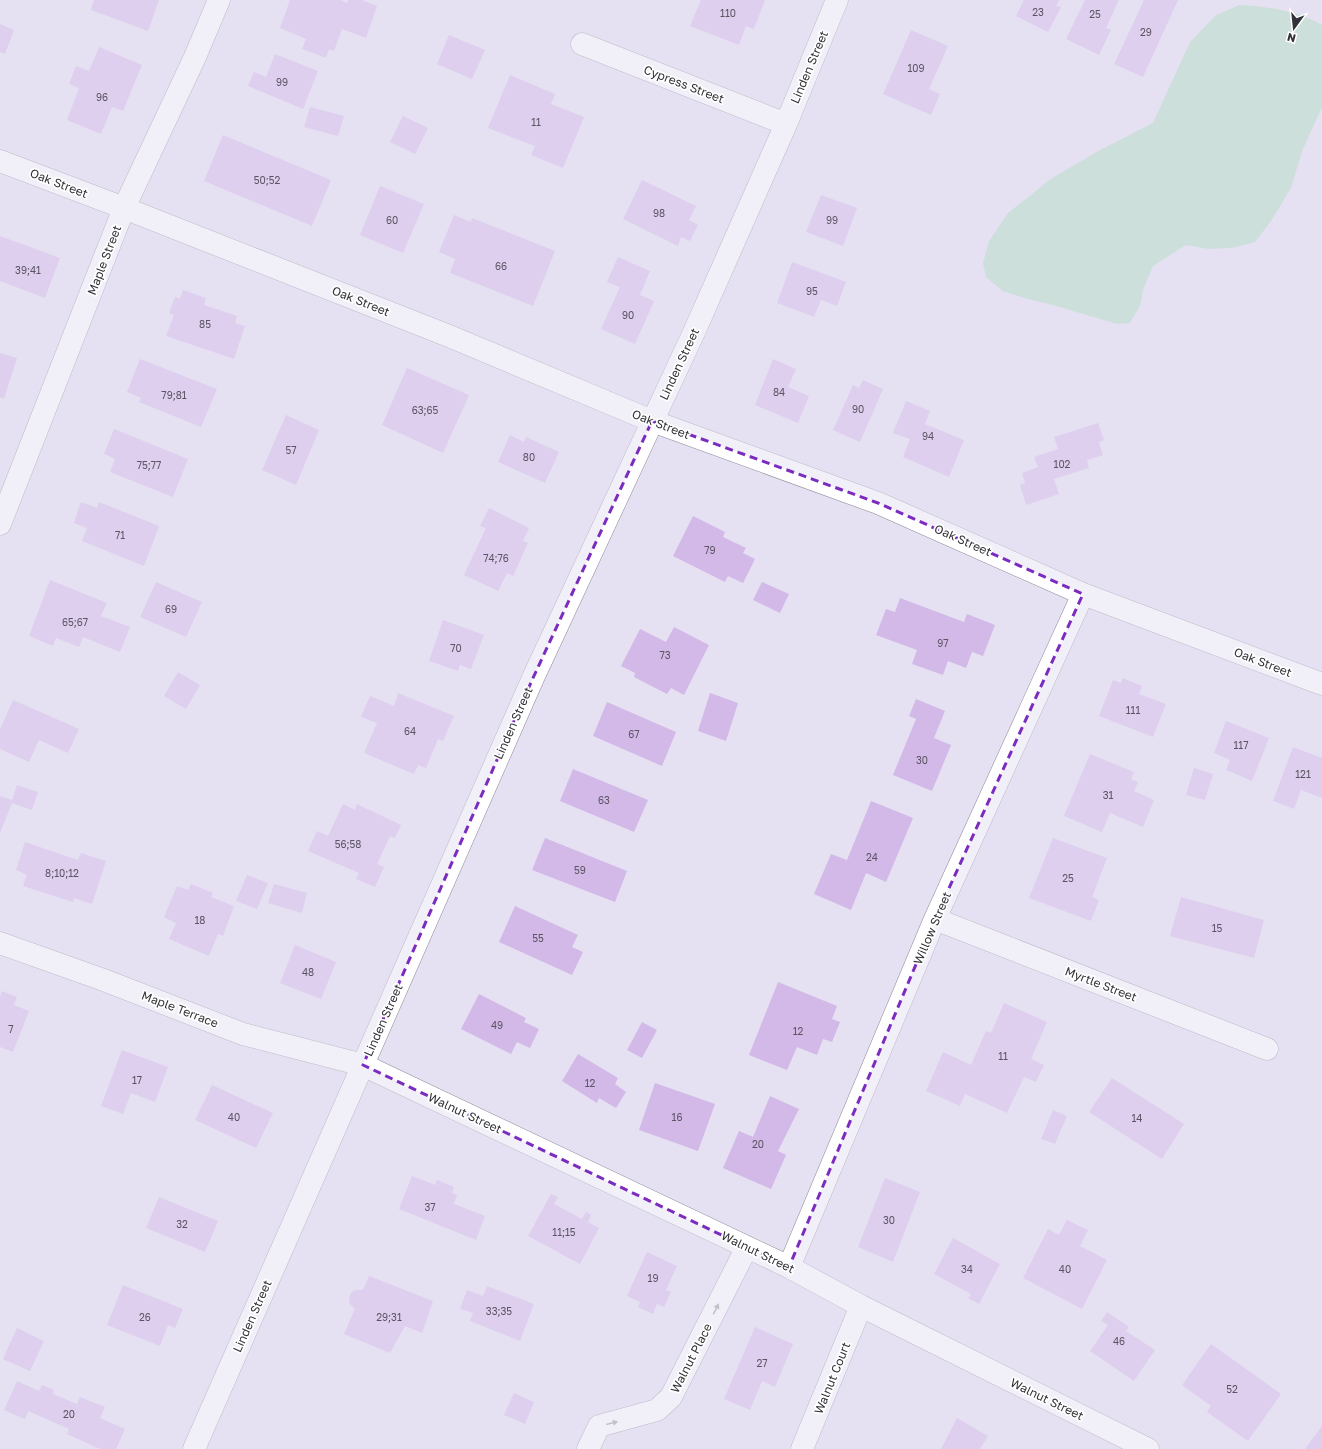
<svg xmlns="http://www.w3.org/2000/svg" width="1322" height="1449" viewBox="0 0 1322 1449" font-family="'Golos Text',sans-serif">
	<style>
		.green { fill: #addbbe }
		.building { fill: #d2b9e7 }
		.lines { fill: none; stroke-linecap: round; stroke-linejoin: round }
		.street-casing { stroke: #8c8998; stroke-width: 23 }
		.secondary-casing { stroke: #8c8998; stroke-width: 23 }
		.street { stroke: #fff; stroke-width: 22 }
		.secondary { stroke: #fff; stroke-width: 22 }
		.oneway { fill: #99989c }
		.marked { fill: none; stroke: #7b2cbf; stroke-width: 3; stroke-dasharray: 8 5; stroke-linejoin: round }
		.labels { text-anchor: middle; dominant-baseline: central; stroke-width: 3.5; stroke-linejoin: round; paint-order: stroke }
		.number-label { font-size: 10px; fill: #5b5464 }
		.street-label { font-size: 12px; fill: #333238; stroke: #fff }
	</style>
	<rect width="100%" height="100%" fill="#e5e1f2"/>
	<path class="green" d="M 1239,5 C 1269,7 1296,10 1322,25 L 1322,107 L 1303,149 L 1291,188 L 1271,221 L 1255,242 L 1232,248 L 1209,249 L 1186,245 L 1153,266 L 1143,290 L 1140,306 L 1130,323 L 1117,324 L 1056,306 L 1024,298 L 1003,291 L 986,277 L 983,263 L 989,241 L 1008,213 L 1052,178 L 1100,150 L 1153,123 L 1190,42 L 1216,15 Z"/>
	<path class="building" d="M 94,0 L 159,0 L 148,31 L 91,10 Z
		M 290,0 L 340,0 L 347,3 L 348,0 L 362,0 L 377,6 L 366,38 L 342,29 L 334,51 L 329,49 L 326,58 L 302,49 L 306,39 L 280,28 Z
		M 701,0 L 765,0 L 754,29 L 746,26 L 739,45 L 690,26 Z
		M 1024,0 L 1059,0 L 1056,6 L 1061,7 L 1048,32 L 1016,16 Z
		M 1085,0 L 1119,0 L 1106,28 L 1111,30 L 1099,55 L 1066,39 Z
		M 1144,0 L 1178,0 L 1143,77 L 1114,64 Z
		M 0,24 L 14,30 L 5,54 L 0,52 Z
		M 911,30 L 948,46 L 929,89 L 940,94 L 931,115 L 883,94 Z
		M 449,35 L 485,50 L 472,79 L 437,64 Z
		M 99,47 L 142,65 L 123,111 L 112,107 L 101,134 L 67,120 L 79,88 L 69,84 L 76,66 L 89,71 Z
		M 275,54 L 318,71 L 303,109 L 248,86 L 254,72 L 266,77 Z
		M 510,75 L 555,94 L 551,104 L 584,117 L 563,168 L 531,155 L 535,146 L 488,128 Z
		M 310,107 L 344,116 L 338,136 L 304,127 Z
		M 403,116 L 428,128 L 415,154 L 390,142 Z
		M 223,135 L 331,180 L 312,226 L 204,181 Z
		M 642,180 L 696,206 L 689,220 L 698,225 L 690,241 L 681,237 L 678,246 L 623,219 Z
		M 380,186 L 424,204 L 403,253 L 360,235 Z
		M 821,195 L 857,208 L 843,246 L 806,232 Z
		M 454,215 L 471,222 L 472,218 L 555,251 L 533,306 L 450,273 L 455,259 L 439,252 Z
		M 0,236 L 60,258 L 45,298 L 0,281 Z
		M 618,257 L 650,271 L 640,295 L 654,301 L 635,344 L 601,329 L 620,287 L 607,282 Z
		M 792,262 L 846,282 L 837,306 L 821,300 L 814,317 L 777,303 Z
		M 183,290 L 206,298 L 204,305 L 237,316 L 235,323 L 245,326 L 234,359 L 166,336 L 174,315 L 169,313 L 175,297 L 180,299 Z
		M 0,353 L 17,358 L 4,399 L 0,397 Z
		M 140,359 L 217,389 L 201,427 L 139,402 L 141,398 L 127,392 Z
		M 773,359 L 796,369 L 788,387 L 809,396 L 798,423 L 755,405 Z
		M 407,368 L 469,395 L 443,453 L 382,425 Z
		M 863,380 L 883,389 L 860,442 L 833,430 L 853,385 L 859,388 Z
		M 906,401 L 930,411 L 925,424 L 964,440 L 949,477 L 903,457 L 910,439 L 893,433 Z
		M 286,415 L 319,430 L 296,485 L 262,470 Z
		M 1098,423 L 1104,440 L 1099,442 L 1103,455 L 1087,460 L 1089,468 L 1054,479 L 1059,494 L 1026,505 L 1020,485 L 1025,483 L 1022,473 L 1038,467 L 1034,457 L 1058,449 L 1054,437 Z
		M 114,429 L 188,459 L 173,497 L 110,472 L 115,459 L 104,454 Z
		M 510,435 L 524,442 L 526,437 L 559,452 L 545,483 L 498,462 Z
		M 81,502 L 97,508 L 99,502 L 159,526 L 144,566 L 82,541 L 87,528 L 74,523 Z
		M 489,508 L 529,528 L 523,541 L 528,543 L 513,576 L 507,573 L 498,591 L 464,575 L 486,528 L 480,526 Z
		M 693,516 L 725,532 L 723,537 L 746,548 L 743,553 L 755,559 L 743,583 L 728,576 L 725,582 L 673,556 Z
		M 50,580 L 107,603 L 101,616 L 130,627 L 120,652 L 83,637 L 79,647 L 56,638 L 53,646 L 29,636 Z
		M 156,582 L 202,602 L 186,637 L 140,617 Z
		M 762,582 L 789,594 L 780,613 L 753,600 Z
		M 900,598 L 964,622 L 967,614 L 995,625 L 983,656 L 972,652 L 966,668 L 948,661 L 943,675 L 912,664 L 917,650 L 876,635 L 886,609 L 895,612 Z
		M 443,620 L 484,635 L 471,669 L 460,665 L 458,671 L 429,661 Z
		M 674,627 L 709,645 L 684,695 L 671,688 L 667,694 L 634,677 L 635,673 L 621,666 L 640,629 L 666,642 Z
		M 178,672 L 200,685 L 186,709 L 164,696 Z
		M 1123,678 L 1142,686 L 1139,694 L 1166,704 L 1153,737 L 1099,716 L 1113,680 L 1121,683 Z
		M 398,693 L 454,716 L 443,741 L 438,739 L 426,768 L 418,765 L 414,774 L 364,753 L 377,723 L 361,717 L 370,696 L 394,706 Z
		M 710,693 L 738,703 L 726,741 L 698,731 Z
		M 916,699 L 945,711 L 934,738 L 951,745 L 932,791 L 893,775 L 916,719 L 909,716 Z
		M 13,700 L 79,729 L 68,753 L 39,740 L 29,762 L 0,749 L 0,729 Z
		M 607,702 L 676,732 L 662,766 L 593,736 Z
		M 1226,721 L 1269,738 L 1252,781 L 1226,770 L 1230,760 L 1214,753 Z
		M 1293,747 L 1322,758 L 1322,798 L 1301,790 L 1294,809 L 1273,801 Z
		M 1090,754 L 1134,772 L 1131,779 L 1138,782 L 1134,791 L 1154,800 L 1143,827 L 1110,813 L 1102,832 L 1064,816 Z
		M 1194,768 L 1213,774 L 1205,800 L 1186,795 Z
		M 573,769 L 648,800 L 634,832 L 560,801 Z
		M 17,785 L 38,792 L 32,810 L 12,803 L 0,833 L 0,796 L 12,800 Z
		M 871,801 L 913,818 L 886,882 L 866,873 L 851,910 L 814,894 L 831,854 L 847,860 Z
		M 343,804 L 355,810 L 357,804 L 401,825 L 395,838 L 390,836 L 377,864 L 384,867 L 375,887 L 356,879 L 359,873 L 308,851 L 317,831 L 328,836 Z
		M 545,838 L 627,871 L 615,902 L 532,870 Z
		M 1053,838 L 1107,858 L 1092,897 L 1099,900 L 1091,921 L 1029,898 Z
		M 25,842 L 78,860 L 81,853 L 106,861 L 92,904 L 74,898 L 73,902 L 23,886 L 27,875 L 16,870 Z
		M 247,875 L 268,883 L 257,909 L 236,901 Z
		M 191,884 L 213,893 L 211,897 L 234,906 L 223,936 L 218,934 L 209,956 L 169,939 L 176,923 L 164,917 L 177,886 L 188,890 Z
		M 274,884 L 307,893 L 302,913 L 268,903 Z
		M 1181,897 L 1264,920 L 1254,958 L 1170,936 Z
		M 515,906 L 578,935 L 572,947 L 583,952 L 572,975 L 499,942 Z
		M 295,945 L 336,962 L 321,999 L 280,983 Z
		M 778,982 L 837,1006 L 832,1019 L 840,1022 L 832,1042 L 823,1039 L 817,1055 L 797,1047 L 787,1070 L 749,1055 Z
		M 2,991 L 17,997 L 14,1005 L 29,1011 L 13,1052 L 0,1047 L 0,997 Z
		M 479,994 L 526,1018 L 524,1022 L 539,1029 L 530,1048 L 517,1042 L 511,1054 L 461,1029 Z
		M 1004,1003 L 1047,1022 L 1031,1059 L 1044,1065 L 1036,1082 L 1024,1077 L 1007,1113 L 965,1094 L 960,1106 L 926,1091 L 943,1052 L 971,1065 L 986,1031 L 991,1033 Z
		M 642,1022 L 657,1030 L 642,1058 L 627,1050 Z
		M 122,1050 L 168,1067 L 155,1102 L 131,1093 L 123,1114 L 101,1106 Z
		M 578,1054 L 618,1078 L 615,1084 L 626,1092 L 616,1108 L 599,1098 L 597,1103 L 562,1081 Z
		M 1112,1078 L 1184,1124 L 1162,1159 L 1089,1112 Z
		M 655,1083 L 715,1104 L 698,1151 L 639,1130 Z
		M 212,1085 L 273,1113 L 256,1148 L 195,1120 Z
		M 770,1096 L 799,1109 L 778,1151 L 786,1155 L 771,1189 L 723,1168 L 739,1131 L 753,1137 Z
		M 1053,1110 L 1067,1116 L 1055,1144 L 1041,1139 Z
		M 412,1176 L 435,1185 L 437,1180 L 454,1187 L 452,1193 L 457,1195 L 454,1204 L 485,1216 L 476,1240 L 399,1209 Z
		M 885,1178 L 920,1192 L 893,1262 L 858,1247 Z
		M 551,1194 L 558,1197 L 554,1204 L 582,1219 L 586,1212 L 591,1215 L 588,1222 L 599,1228 L 580,1264 L 528,1236 Z
		M 159,1197 L 218,1221 L 205,1252 L 146,1228 Z
		M 1067,1220 L 1088,1230 L 1080,1246 L 1107,1260 L 1082,1309 L 1023,1278 L 1048,1229 L 1059,1235 Z
		M 953,1238 L 1000,1264 L 979,1304 L 968,1298 L 971,1294 L 934,1274 Z
		M 647,1252 L 677,1266 L 666,1290 L 671,1292 L 664,1307 L 657,1304 L 653,1314 L 638,1307 L 640,1302 L 627,1296 Z
		M 369,1276 L 433,1301 L 422,1333 L 405,1326 L 390,1353 L 344,1334 L 355,1309 L 349,1303 L 350,1295 L 352,1292 L 356,1290 L 363,1290 Z
		M 123,1285 L 183,1309 L 175,1328 L 168,1325 L 160,1346 L 107,1325 Z
		M 487,1286 L 534,1304 L 520,1341 L 470,1321 L 473,1313 L 460,1309 L 467,1290 L 483,1296 Z
		M 1107,1312 L 1129,1327 L 1126,1331 L 1155,1350 L 1134,1381 L 1090,1351 L 1108,1325 L 1101,1321 Z
		M 755,1327 L 793,1344 L 775,1387 L 762,1381 L 750,1410 L 724,1399 Z
		M 17,1328 L 44,1341 L 30,1371 L 3,1359 Z
		M 1211,1344 L 1281,1394 L 1248,1441 L 1207,1412 L 1211,1406 L 1182,1385 Z
		M 17,1381 L 39,1391 L 42,1385 L 54,1390 L 53,1394 L 77,1404 L 80,1397 L 105,1407 L 100,1418 L 125,1429 L 116,1449 L 100,1449 L 67,1434 L 69,1429 L 28,1411 L 25,1419 L 4,1410 Z
		M 514,1393 L 534,1402 L 525,1424 L 504,1415 Z
		M 957,1418 L 988,1436 L 980,1449 L 941,1449 Z
		M 1322,1426 L 1322,1449 L 1305,1449 Z"/>
	<g class="lines">
		<defs>
			<path id="street" d="M 582,44 L 786,124
				M 0,524 L 124,208 L 195,57 L 219,0
				M 935,919 L 1267,1049
				M 0,943 L 101,979 L 243,1034 L 363,1065 L 789,1267 L 861,1306 L 1148,1449
				M 789,1267 L 935,919 L 1083,594
				M 194,1449 L 533,678 L 695,330 L 786,124 L 837,0
				M 588,1449 L 599,1426 L 657,1410 L 671,1397 L 747,1247
				M 802,1449 L 861,1306"/>
			<path id="secondary" d="M 0,161 L 124,208 L 449,336 L 652,421 L 878,503 L 1083,594 L 1322,684"/>
		</defs>
		<use href="#street" class="street-casing"/>
		<use href="#secondary" class="secondary-casing"/>
		<use href="#street" class="street"/>
		<use href="#secondary" class="secondary"/>
	</g>
	<defs><path id="oneway-solid" d="M-6-.8H1V-3.2L6.5 0L1 3.2V.8H-6Z"/></defs>
	<g class="oneway">
		<use href="#oneway-solid" transform="translate(716 1309) rotate(-63)"/>
		<use href="#oneway-solid" transform="translate(612 1423) rotate(-14)"/>
	</g>
	<path d="M0 0H1322V1449H0ZM 652,421 L 878,503 L 1083,594 L 935,919 L 789,1267 L 363,1065 L 533,678 Z" fill="#e5e1f2" fill-opacity=".55" fill-rule="evenodd"/>
	<path class="marked" d="M 652,421 L 878,503 L 1083,594 L 935,919 L 789,1267 L 363,1065 L 533,678 Z"/>
	<g class="labels">
		<g class="number-label">
			<text x="1038" y="12">23</text>
			<text x="728" y="13">110</text>
			<text x="1095" y="14">25</text>
			<text x="1146" y="32">29</text>
			<text x="916" y="68">109</text>
			<text x="282" y="82">99</text>
			<text x="102" y="97">96</text>
			<text x="536" y="122">11</text>
			<text x="267" y="180">50;52</text>
			<text x="659" y="213">98</text>
			<text x="392" y="220">60</text>
			<text x="832" y="220">99</text>
			<text x="501" y="266">66</text>
			<text x="28" y="270">39;41</text>
			<text x="812" y="291">95</text>
			<text x="628" y="315">90</text>
			<text x="205" y="324">85</text>
			<text x="779" y="392">84</text>
			<text x="174" y="395">79;81</text>
			<text x="858" y="409">90</text>
			<text x="425" y="410">63;65</text>
			<text x="928" y="436">94</text>
			<text x="291" y="450">57</text>
			<text x="529" y="457">80</text>
			<text x="1062" y="464">102</text>
			<text x="149" y="465">75;77</text>
			<text x="120" y="535">71</text>
			<text x="710" y="550">79</text>
			<text x="496" y="558">74;76</text>
			<text x="171" y="609">69</text>
			<text x="75" y="622">65;67</text>
			<text x="943" y="643">97</text>
			<text x="456" y="648">70</text>
			<text x="665" y="655">73</text>
			<text x="1133" y="710">111</text>
			<text x="410" y="731">64</text>
			<text x="634" y="734">67</text>
			<text x="1241" y="745">117</text>
			<text x="922" y="760">30</text>
			<text x="1303" y="774">121</text>
			<text x="1108" y="795">31</text>
			<text x="604" y="800">63</text>
			<text x="348" y="844">56;58</text>
			<text x="872" y="857">24</text>
			<text x="580" y="870">59</text>
			<text x="62" y="873">8;10;12</text>
			<text x="1068" y="878">25</text>
			<text x="200" y="920">18</text>
			<text x="1217" y="928">15</text>
			<text x="538" y="938">55</text>
			<text x="308" y="972">48</text>
			<text x="497" y="1025">49</text>
			<text x="11" y="1029">7</text>
			<text x="798" y="1031">12</text>
			<text x="1003" y="1056">11</text>
			<text x="137" y="1080">17</text>
			<text x="590" y="1083">12</text>
			<text x="234" y="1117">40</text>
			<text x="677" y="1117">16</text>
			<text x="1137" y="1118">14</text>
			<text x="758" y="1144">20</text>
			<text x="430" y="1207">37</text>
			<text x="889" y="1220">30</text>
			<text x="182" y="1224">32</text>
			<text x="564" y="1232">11;15</text>
			<text x="967" y="1269">34</text>
			<text x="1065" y="1269">40</text>
			<text x="653" y="1278">19</text>
			<text x="499" y="1311">33;35</text>
			<text x="145" y="1317">26</text>
			<text x="389" y="1317">29;31</text>
			<text x="1119" y="1341">46</text>
			<text x="762" y="1363">27</text>
			<text x="1232" y="1389">52</text>
			<text x="69" y="1414">20</text>
		</g>
		<g class="street-label">
			<text transform="translate(809 67) rotate(-67)">Linden Street</text>
			<text transform="translate(684 84) rotate(21)">Cypress Street</text>
			<text transform="translate(59 183) rotate(21)">Oak Street</text>
			<text transform="translate(104 260) rotate(-69)">Maple Street</text>
			<text transform="translate(361 301) rotate(22)">Oak Street</text>
			<text transform="translate(679 364) rotate(-65)">Linden Street</text>
			<text transform="translate(661 424) rotate(21)">Oak Street</text>
			<text transform="translate(963 540) rotate(24)">Oak Street</text>
			<text transform="translate(1263 662) rotate(21)">Oak Street</text>
			<text transform="translate(513 723) rotate(-66)">Linden Street</text>
			<text transform="translate(932 928) rotate(-67)">Willow Street</text>
			<text transform="translate(1101 984) rotate(21)">Myrtle Street</text>
			<text transform="translate(180 1009) rotate(21)">Maple Terrace</text>
			<text transform="translate(383 1020) rotate(-66)">Linden Street</text>
			<text transform="translate(465 1113) rotate(25)">Walnut Street</text>
			<text transform="translate(758 1252) rotate(26)">Walnut Street</text>
			<text transform="translate(252 1316) rotate(-66)">Linden Street</text>
			<text transform="translate(691 1358) rotate(-63)">Walnut Place</text>
			<text transform="translate(832 1378) rotate(-68)">Walnut Court</text>
			<text transform="translate(1047 1399) rotate(26)">Walnut Street</text>
		</g>
	</g>
	<g transform="translate(1294 28) rotate(195)" stroke="#ffffff" stroke-width="3" paint-order="stroke">
	<path d="M0-3L7 15L0 10L-7 15Z" fill="#333238"/>
	<text y="-6" font-size="11" font-weight="bold" text-anchor="middle" fill="#333238">N</text>
	</g>
</svg>
